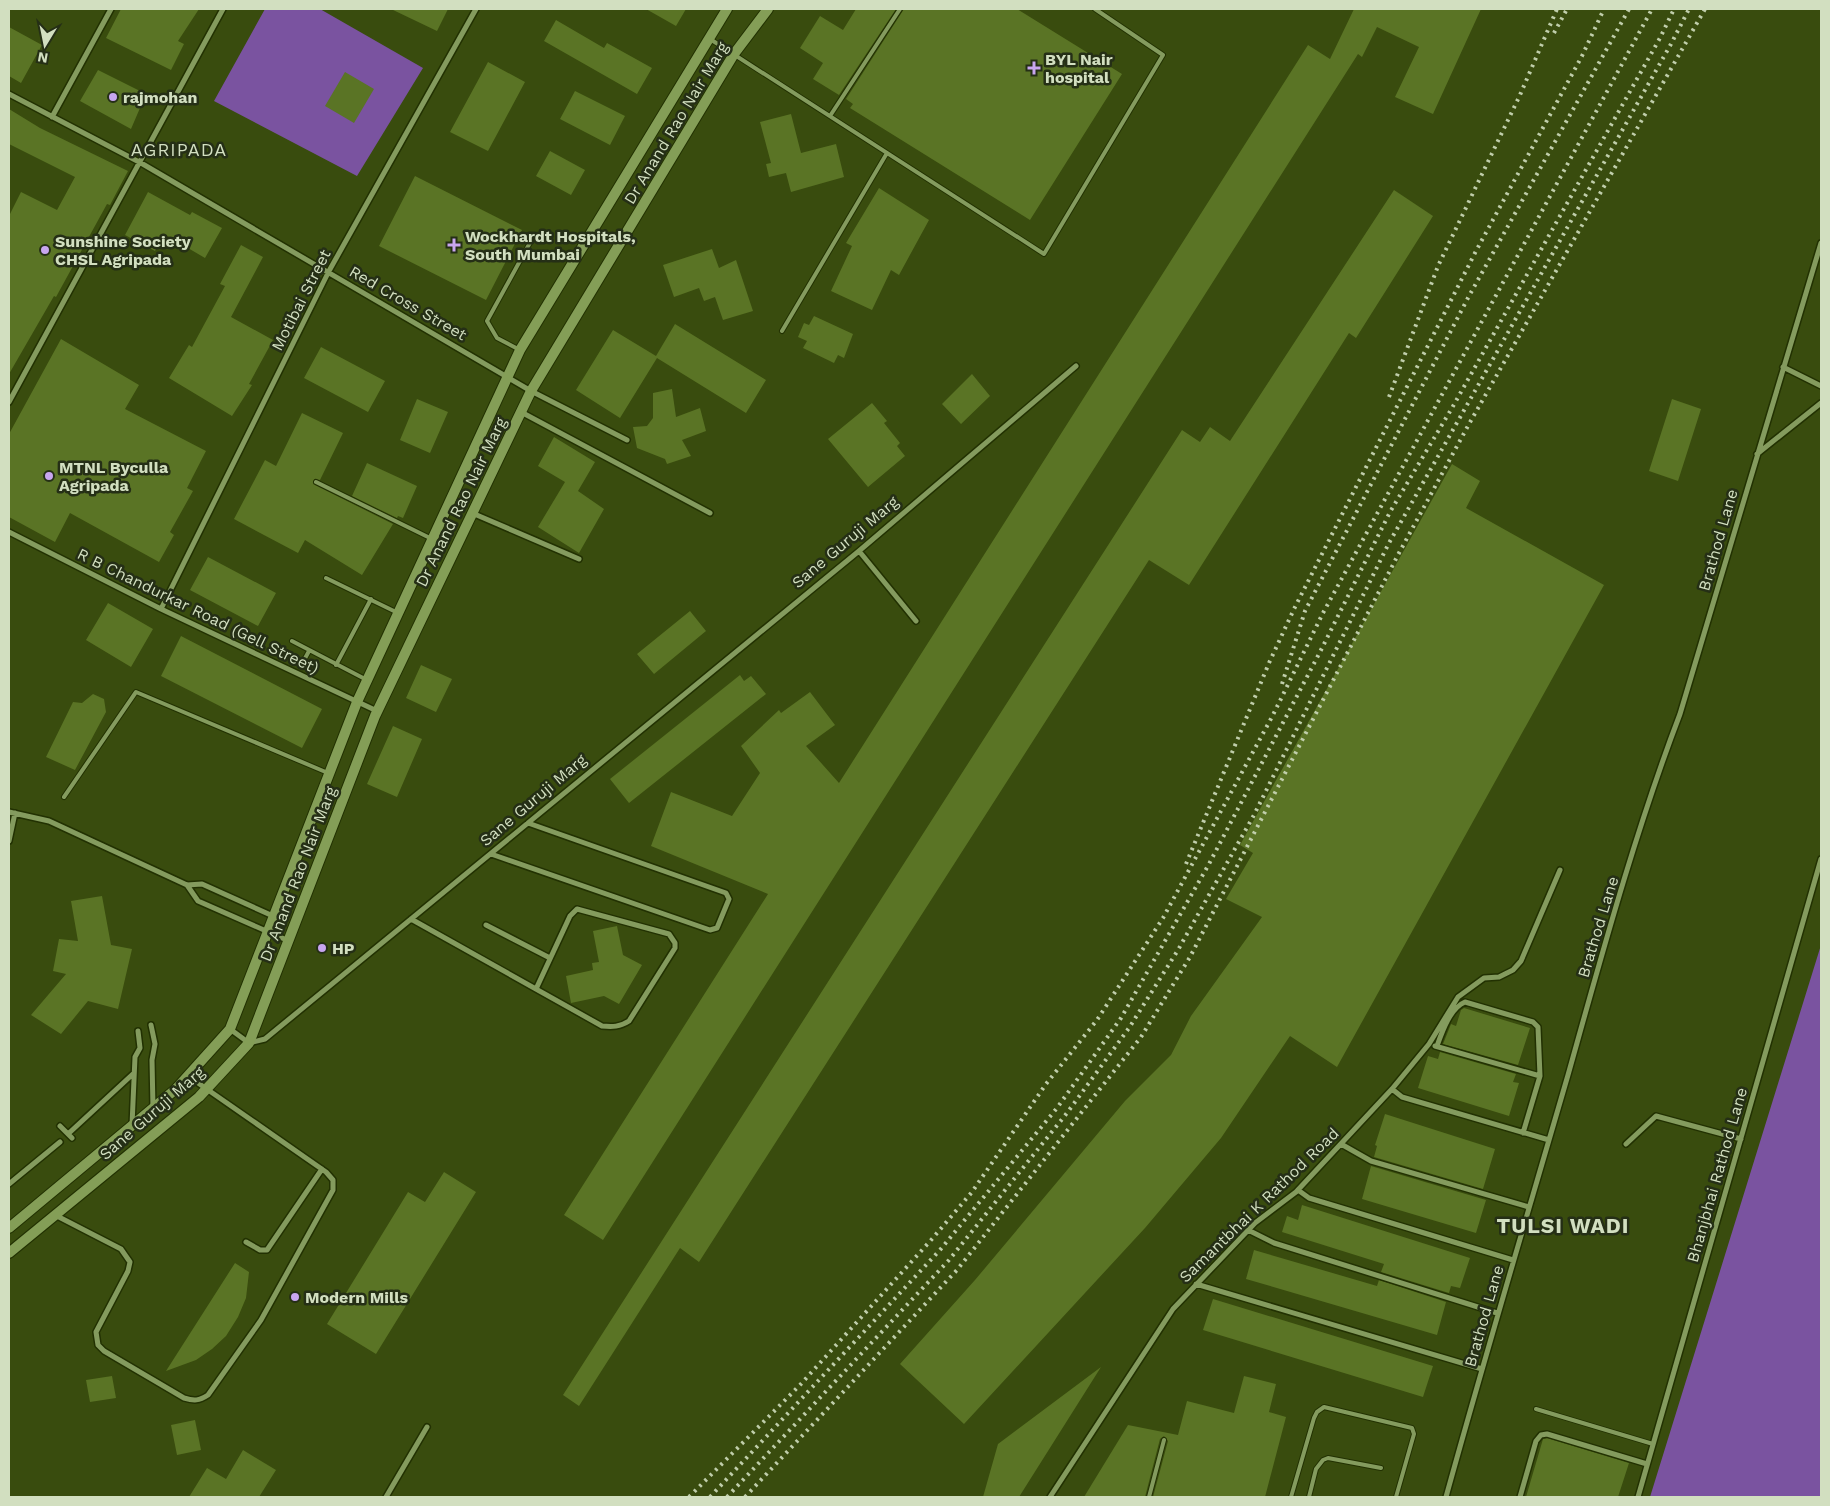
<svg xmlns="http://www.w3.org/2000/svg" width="1830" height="1506" viewBox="0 0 1830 1506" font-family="'Work Sans',sans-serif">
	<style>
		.green { fill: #7a53a0 }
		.building { fill: #5a7425 }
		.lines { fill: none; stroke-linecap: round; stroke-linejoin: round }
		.lane-casing { stroke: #223102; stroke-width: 6 }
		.street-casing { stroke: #223102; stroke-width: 8 }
		.secondary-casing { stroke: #223102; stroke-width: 12 }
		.lane { stroke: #849b5e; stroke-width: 4 }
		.street { stroke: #849b5e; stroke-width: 5 }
		.secondary { stroke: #849e57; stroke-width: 10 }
		.rail { stroke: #c0ceab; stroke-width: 4; stroke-dasharray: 2.5 5; stroke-linecap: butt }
		.poi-dot { fill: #c8a6ef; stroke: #252f16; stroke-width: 2 }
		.labels { text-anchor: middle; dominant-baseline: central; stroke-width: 5; stroke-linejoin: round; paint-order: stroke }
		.poi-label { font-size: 16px; font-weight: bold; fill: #d2dfc0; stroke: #252f16; text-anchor: start }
		.street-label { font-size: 16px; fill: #d2dfc0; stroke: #252f16 }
		.neighbourhood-label { font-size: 18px; letter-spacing: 1px; fill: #d2dfc0; stroke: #252f16 }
		.district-label { font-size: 21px; font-weight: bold; letter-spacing: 1px; fill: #d2dfc0; stroke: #252f16 }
	</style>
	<rect width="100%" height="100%" fill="#394c0e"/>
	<path class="green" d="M 265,9 L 320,9 L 423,68 L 357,176 L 214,101 Z
		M 1821,945 L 1821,1497 L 1650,1497 Z"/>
	<path class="building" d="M 121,9 L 199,9 L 178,41 L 184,44 L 171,70 L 106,38 Z
		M 391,9 L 448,9 L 437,31 Z
		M 646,9 L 686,9 L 676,26 Z
		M 856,9 L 896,9 L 839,95 L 813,79 L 823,63 L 800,48 L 820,16 L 843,30 Z
		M 904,9 L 1017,9 L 1122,74 L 1030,220 L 850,108 L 853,104 L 846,99 Z
		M 1354,9 L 1481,9 L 1433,114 L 1395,97 L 1419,47 L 1377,27 L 1362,57 L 1358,54 L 603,1240 L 564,1215 L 768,894 L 651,846 L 671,792 L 732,816 L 760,773 L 741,746 L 779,710 L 781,713 L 810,692 L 835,725 L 806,746 L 839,783 L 1308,45 L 1330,59 Z
		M 556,20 L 604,48 L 607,43 L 652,68 L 637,94 L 544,41 Z
		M 9,27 L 42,45 L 21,83 L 9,76 Z
		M 488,62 L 525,82 L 488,151 L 450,132 Z
		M 98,70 L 146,94 L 131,129 L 80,101 Z
		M 345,72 L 374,89 L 354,123 L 325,106 Z
		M 575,91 L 625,116 L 610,145 L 560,119 Z
		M 9,109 L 40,128 L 128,171 L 110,205 L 107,204 L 56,297 L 54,296 L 9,374 L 9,216 L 21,192 L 57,210 L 75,177 L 9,144 Z
		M 791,114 L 801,153 L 836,144 L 844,177 L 791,192 L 786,173 L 769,177 L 766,164 L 771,163 L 760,122 Z
		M 550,151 L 585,170 L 571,195 L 536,176 Z
		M 415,176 L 522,230 L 486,300 L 379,246 Z
		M 879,188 L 929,220 L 899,275 L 891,270 L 872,310 L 831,291 L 852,246 L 846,243 Z
		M 1394,190 L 1433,216 L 1356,338 L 1349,333 L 1189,585 L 1149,560 L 699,1262 L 680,1248 L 579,1406 L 563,1395 L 1182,430 L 1200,442 L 1210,427 L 1230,441 Z
		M 148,192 L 190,215 L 192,212 L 222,228 L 205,258 L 164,234 L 155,251 L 125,235 Z
		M 241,245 L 263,257 L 231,317 L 273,340 L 249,384 L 252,385 L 232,416 L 169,378 L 189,345 L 192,347 L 225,286 L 220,284 Z
		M 712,249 L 719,268 L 736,260 L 753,311 L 723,320 L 715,297 L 704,301 L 699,288 L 674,297 L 663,265 Z
		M 814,316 L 853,334 L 844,358 L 838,355 L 834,363 L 803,348 L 807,341 L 798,337 L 804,323 L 809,325 Z
		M 675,324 L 766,380 L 746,413 L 657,358 L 620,418 L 576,390 L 613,330 L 656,356 Z
		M 61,339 L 139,385 L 125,409 L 206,451 L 187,488 L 193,491 L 170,532 L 174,535 L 159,562 L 70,513 L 55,542 L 9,517 L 9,434 Z
		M 321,347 L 385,381 L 368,412 L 304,378 Z
		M 972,374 L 990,396 L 961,424 L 942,404 Z
		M 672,389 L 676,417 L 700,408 L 706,431 L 682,440 L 691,456 L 667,464 L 665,459 L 637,448 L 633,427 L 647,426 L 653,418 L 653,393 Z
		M 417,399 L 448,412 L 430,453 L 400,440 Z
		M 1672,399 L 1701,409 L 1678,481 L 1649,471 Z
		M 872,403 L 887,421 L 884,423 L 900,443 L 897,446 L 905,456 L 868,487 L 828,439 Z
		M 302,413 L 343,433 L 320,480 L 314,479 L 313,484 L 393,524 L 362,575 L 305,540 L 298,553 L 234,519 L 265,460 L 276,466 Z
		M 554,437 L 595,462 L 578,491 L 604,509 L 579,553 L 538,527 L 565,482 L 538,466 Z
		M 367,463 L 417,486 L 403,518 L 398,516 L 397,518 L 352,496 Z
		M 1452,464 L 1480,481 L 1466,508 L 1604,585 L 1337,1067 L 1290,1036 L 1221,1138 L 1145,1228 L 964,1424 L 900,1364 L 975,1280 L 1125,1101 L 1171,1055 L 1191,1016 L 1262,917 L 1226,899 L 1253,853 L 1240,845 Z
		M 208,557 L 276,593 L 258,626 L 190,590 Z
		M 108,603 L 153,629 L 131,667 L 86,640 Z
		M 690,611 L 706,631 L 654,674 L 637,654 Z
		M 181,636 L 322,709 L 302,748 L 161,676 Z
		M 421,665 L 452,679 L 436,712 L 406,698 Z
		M 740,675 L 744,681 L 751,676 L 766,694 L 629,803 L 610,779 Z
		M 93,694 L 104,699 L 106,712 L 75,770 L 46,757 L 73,702 L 82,703 Z
		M 393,726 L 422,739 L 397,797 L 367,784 Z
		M 102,896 L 111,945 L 132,949 L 118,1009 L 88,1001 L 61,1034 L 31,1015 L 66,974 L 53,971 L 59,939 L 78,941 L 71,901 Z
		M 617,926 L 623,955 L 642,965 L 619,1004 L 604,996 L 571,1003 L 566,976 L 593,970 L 592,963 L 599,962 L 593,931 Z
		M 1464,1008 L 1530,1028 L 1518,1065 L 1443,1044 L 1451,1024 L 1456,1026 L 1461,1010 Z
		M 1440,1052 L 1516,1074 L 1513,1082 L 1519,1083 L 1509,1116 L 1418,1088 L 1428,1056 L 1438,1059 Z
		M 1385,1114 L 1495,1149 L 1483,1189 L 1374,1157 L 1377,1146 L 1375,1145 Z
		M 1371,1166 L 1486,1200 L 1476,1233 L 1362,1199 Z
		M 444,1172 L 476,1192 L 376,1354 L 327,1324 L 408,1192 L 425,1202 Z
		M 1302,1205 L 1470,1258 L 1460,1288 L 1451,1286 L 1449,1293 L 1381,1272 L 1384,1264 L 1282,1232 L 1287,1216 L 1298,1220 Z
		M 1254,1250 L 1377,1286 L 1379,1280 L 1446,1302 L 1437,1335 L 1246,1279 Z
		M 235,1263 L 249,1272 L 246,1298 L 238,1317 L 226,1336 L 212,1349 L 196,1360 L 166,1371 Z
		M 1213,1299 L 1433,1366 L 1423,1397 L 1203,1330 Z
		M 1101,1367 L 1019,1497 L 983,1497 L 998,1444 Z
		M 112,1376 L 116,1398 L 90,1402 L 86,1380 Z
		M 1244,1376 L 1276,1384 L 1269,1412 L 1286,1417 L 1265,1497 L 1153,1497 L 1168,1441 L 1164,1436 L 1160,1439 L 1145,1497 L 1084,1497 L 1128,1425 L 1178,1435 L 1187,1401 L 1234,1413 Z
		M 195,1420 L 201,1450 L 177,1455 L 171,1425 Z
		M 1547,1438 L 1629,1463 L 1618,1497 L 1526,1497 L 1543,1439 Z
		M 243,1450 L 276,1470 L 259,1497 L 189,1497 L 207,1468 L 226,1479 Z"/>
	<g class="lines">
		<defs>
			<path id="lane" d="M 710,39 L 1044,254 L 1163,55 L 1095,9
				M 830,116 L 900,9
				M 782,331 L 887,153
				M 518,349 L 497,338 L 487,321 L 532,239
				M 316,482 L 432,539
				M 326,578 L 398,613
				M 292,641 L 365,679
				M 303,662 L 309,651
				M 336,665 L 371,599
				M 64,797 L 136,692 L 328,773
				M 1536,1409 L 1653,1444
				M 1149,1497 L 1164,1440
				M 1291,1497 L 1314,1418 L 1317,1412 L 1324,1407 L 1412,1428 L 1414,1434 L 1396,1497
				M 1309,1497 L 1316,1469 L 1323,1460 L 1328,1458 L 1381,1468"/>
			<path id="street" d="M 9,94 L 141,163 L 531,391 L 627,440
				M 52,117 L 111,9
				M 1783,367 L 1821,386
				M 9,402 L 223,9
				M 521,412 L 710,513
				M 1757,454 L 1821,403
				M 472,513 L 579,559
				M 9,532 L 161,609 L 377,711
				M 859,551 L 916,621
				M 161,609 L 329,271 L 476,9
				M 9,812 L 49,821 L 187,885 L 202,884 L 273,916
				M 9,841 L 15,813
				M 491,854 L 710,930 L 717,928 L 729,899 L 726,893 L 528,823
				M 187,885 L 198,901 L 289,941
				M 411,919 L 602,1026 C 612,1027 620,1027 629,1021 L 675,948 L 675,943 L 669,934 L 577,909 L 570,916 L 536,989
				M 486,925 L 550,958
				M 151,1025 L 155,1044 L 152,1060 L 153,1108
				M 230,1029 L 249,1043 L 265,1039 L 859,551 L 1076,366
				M 1435,1046 L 1540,1076
				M 1437,1046 C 1442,1032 1450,1008 1465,1002 L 1533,1022 L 1538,1027 L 1540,1076 L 1523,1133
				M 1392,1089 L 1402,1097 L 1549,1140
				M 132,1125 L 135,1057 L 140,1048 L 138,1031
				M 60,1126 L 72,1138
				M 68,1134 L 134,1073
				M 1341,1144 L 1371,1161 L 1529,1207
				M 1626,1144 L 1656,1116 L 1741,1139
				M 9,1184 L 60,1142
				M 1298,1190 L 1309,1198 L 1513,1260
				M 55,1215 L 121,1249 L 130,1262 L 128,1271 L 96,1332 L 98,1345 L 104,1351 L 184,1398 C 194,1401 199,1401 208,1395 L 261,1320 L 333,1190 L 333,1180 L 326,1172 L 188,1076
				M 1248,1230 L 1274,1243 L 1497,1313
				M 246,1242 L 260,1250 L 267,1250 L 322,1169
				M 1196,1284 L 1482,1369
				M 386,1497 L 427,1427
				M 1050,1497 L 1173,1309 L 1255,1223 L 1296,1192 L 1392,1089 L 1429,1044 L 1458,997 L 1484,978 L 1499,977 L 1513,970 L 1521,961 L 1560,870
				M 1446,1497 C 1485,1356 1527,1216 1568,1075 C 1602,954 1635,832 1680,714 L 1821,243
				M 1520,1497 L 1536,1441 L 1541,1435 L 1547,1434 L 1647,1464
				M 1638,1497 L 1821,859"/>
			<path id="secondary" d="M 9,1228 L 176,1089 L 230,1029 L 357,702 L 520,350 L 727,9
				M 9,1253 L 199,1097 L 249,1043 L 375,716 L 531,391 L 734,54 L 768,9"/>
		</defs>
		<use href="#lane" class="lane-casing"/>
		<use href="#street" class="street-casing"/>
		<use href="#secondary" class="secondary-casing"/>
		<use href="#lane" class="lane"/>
		<use href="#street" class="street"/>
		<use href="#secondary" class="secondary"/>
		<path class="rail" d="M 1554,33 L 1567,9
			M 1389,397 L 1438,266 L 1520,95 L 1557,9
			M 1282,684 L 1305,611 L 1469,296 L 1629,9
			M 1186,864 L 1269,663 L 1294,609 L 1476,251 L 1582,56 L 1604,9
			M 689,1497 L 800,1385 L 932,1239 L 972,1192 L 1046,1084 L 1097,1020 L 1163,918 L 1273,715 L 1323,613 L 1652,9
			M 710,1497 L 940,1250 L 1057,1108 L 1121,1018 L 1209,864 L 1320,652 L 1390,512 L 1452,408 L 1660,38 L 1674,9
			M 727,1497 L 949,1260 L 1067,1113 L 1129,1028 L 1178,950 L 1254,815 L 1389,543 L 1671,44 L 1689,9
			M 745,1497 L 957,1270 L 1141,1037 L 1190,957 L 1399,553 L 1469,424 L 1705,9"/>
	</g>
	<g class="poi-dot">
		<path d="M1031.5 60.5h5v5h5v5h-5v5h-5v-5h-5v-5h5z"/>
		<circle cx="113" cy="97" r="5"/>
		<path d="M451.5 237.5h5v5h5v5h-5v5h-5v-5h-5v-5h5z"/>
		<circle cx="45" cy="250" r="5"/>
		<circle cx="49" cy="476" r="5"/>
		<circle cx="322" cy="948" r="5"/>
		<circle cx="295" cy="1297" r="5"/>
	</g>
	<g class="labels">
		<g class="poi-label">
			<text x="1045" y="59">BYL Nair<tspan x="1045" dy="18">hospital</tspan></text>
			<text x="123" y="97">rajmohan</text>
			<text x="465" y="236">Wockhardt Hospitals,<tspan x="465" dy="18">South Mumbai</tspan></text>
			<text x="55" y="241">Sunshine Society<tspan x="55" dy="18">CHSL Agripada</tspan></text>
			<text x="59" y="467">MTNL Byculla<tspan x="59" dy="18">Agripada</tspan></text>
			<text x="332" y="948">HP</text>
			<text x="305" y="1297">Modern Mills</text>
		</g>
		<g class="street-label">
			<text transform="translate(676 123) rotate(-59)">Dr Anand Rao Nair Marg</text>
			<text transform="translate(301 300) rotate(-63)">Motibai Street</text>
			<text transform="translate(408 303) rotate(30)">Red Cross Street</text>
			<text transform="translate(461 502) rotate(-64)">Dr Anand Rao Nair Marg</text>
			<text transform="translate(1718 540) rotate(-74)">Brathod Lane</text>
			<text transform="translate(845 542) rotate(-40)">Sane Guruji Marg</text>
			<text transform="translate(198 611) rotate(26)">R B Chandurkar Road (Gell Street)</text>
			<text transform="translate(533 800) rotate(-40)">Sane Guruji Marg</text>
			<text transform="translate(298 874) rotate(-69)">Dr Anand Rao Nair Marg</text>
			<text transform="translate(1598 927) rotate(-73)">Brathod Lane</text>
			<text transform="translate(152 1113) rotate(-41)">Sane Guruji Marg</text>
			<text transform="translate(1717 1175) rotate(-74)">Bhanjbhai Rathod Lane</text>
			<text transform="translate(1259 1205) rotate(-44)">Samantbhai K Rathod Road</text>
			<text transform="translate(1484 1316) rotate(-74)">Brathod Lane</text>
		</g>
		<g class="neighbourhood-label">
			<text x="179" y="149">AGRIPADA</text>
		</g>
		<g class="district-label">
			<text x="1563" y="1225">TULSI WADI</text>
		</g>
	</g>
	<rect width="1830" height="1506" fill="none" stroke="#d2dfc0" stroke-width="20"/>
	<g transform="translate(45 45) rotate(190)" stroke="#252f16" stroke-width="4" paint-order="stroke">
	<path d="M0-4L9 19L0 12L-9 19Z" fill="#d2dfc0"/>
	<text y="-8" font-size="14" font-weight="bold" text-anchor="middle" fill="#d2dfc0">N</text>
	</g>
</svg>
